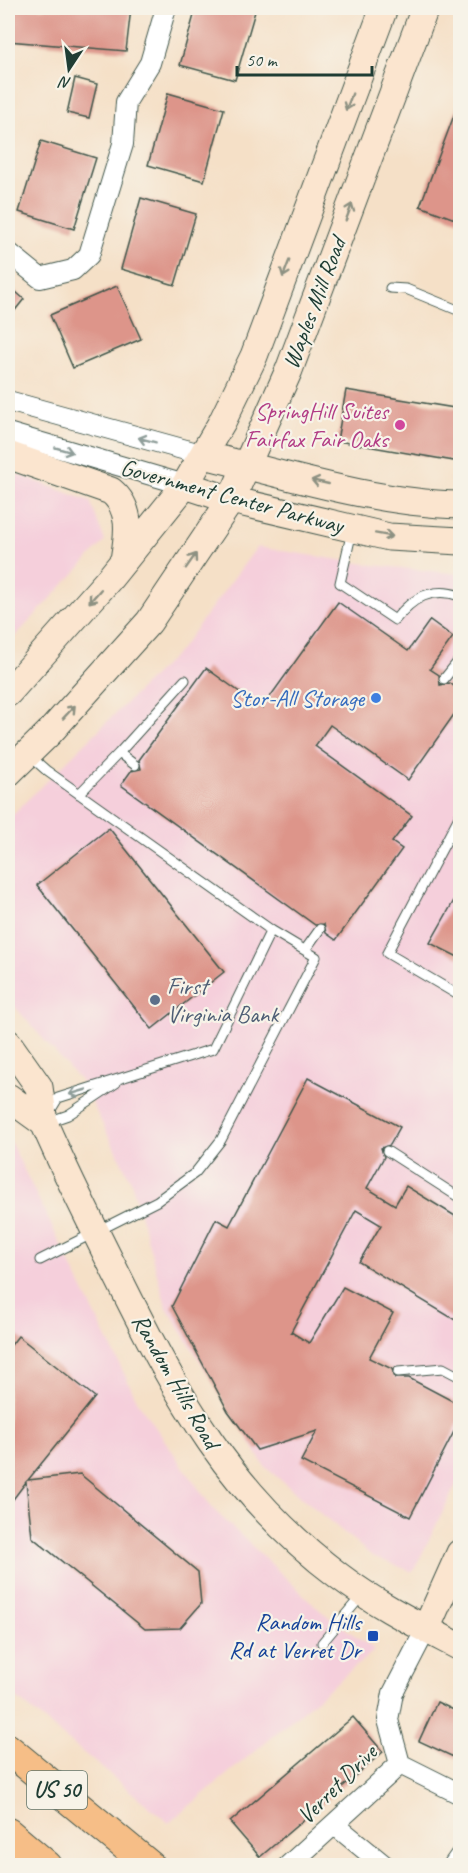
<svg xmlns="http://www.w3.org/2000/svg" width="468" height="1873" viewBox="0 0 468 1873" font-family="Caveat,sans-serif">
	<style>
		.built { fill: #f5cfdb }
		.building { fill: #dd958a }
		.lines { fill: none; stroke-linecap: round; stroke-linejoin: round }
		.lane-casing { stroke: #3f554a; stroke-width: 11 }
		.street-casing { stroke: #3f554a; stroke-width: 22 }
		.secondary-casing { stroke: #3f554a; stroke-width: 29 }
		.primary-casing { stroke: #3f554a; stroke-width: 32 }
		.lane { stroke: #fff; stroke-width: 9 }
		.street { stroke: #fff; stroke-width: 20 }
		.secondary { stroke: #fbe5cf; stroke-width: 27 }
		.primary { stroke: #f6be87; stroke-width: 30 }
		.oneway { stroke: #8d9182 }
		.oneway2 { stroke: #8f9e9a }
		.hotel-dot { fill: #d1479c; stroke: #f7f3e8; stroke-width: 2 }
		.shop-dot { fill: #3f7fe0; stroke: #f7f3e8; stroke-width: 2 }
		.service-dot { fill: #5c6f8a; stroke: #f7f3e8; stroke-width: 2 }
		.transit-dot { fill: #1a4fb4; stroke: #f7f3e8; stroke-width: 2 }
		.labels { text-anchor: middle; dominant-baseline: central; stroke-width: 4.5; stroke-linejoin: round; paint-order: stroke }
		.shield { fill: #f7f3e8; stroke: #60746a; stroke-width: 1.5 }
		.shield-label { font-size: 22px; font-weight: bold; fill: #1f3d34 }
		.street-label { font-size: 24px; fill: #1f3d34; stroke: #f7f3e8 }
		.hotel-label { font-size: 24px; fill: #b23c85; stroke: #f7f3e8; text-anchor: end }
		.shop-label { font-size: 24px; fill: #366cbe; stroke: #f7f3e8; text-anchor: end }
		.service-label { font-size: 24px; fill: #4e5e75; stroke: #f7f3e8; text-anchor: start }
		.transit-label { font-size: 24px; fill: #164399; stroke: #f7f3e8; text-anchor: end }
	</style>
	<rect width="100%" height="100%" fill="#f7f3e8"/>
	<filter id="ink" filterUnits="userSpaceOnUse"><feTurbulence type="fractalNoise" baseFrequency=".0167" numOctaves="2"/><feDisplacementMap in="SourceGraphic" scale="12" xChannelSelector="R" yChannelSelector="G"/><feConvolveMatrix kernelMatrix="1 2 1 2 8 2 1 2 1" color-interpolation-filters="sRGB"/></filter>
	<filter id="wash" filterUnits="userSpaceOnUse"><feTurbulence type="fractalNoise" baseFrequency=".008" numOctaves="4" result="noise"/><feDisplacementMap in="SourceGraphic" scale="24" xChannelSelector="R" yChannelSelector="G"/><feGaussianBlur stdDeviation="1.35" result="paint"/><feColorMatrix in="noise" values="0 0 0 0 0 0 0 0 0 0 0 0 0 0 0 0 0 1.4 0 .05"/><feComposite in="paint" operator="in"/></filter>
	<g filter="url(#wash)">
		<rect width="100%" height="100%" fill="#f5e0c7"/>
		<path class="built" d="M 8,471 L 90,501 L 105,541 L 8,644 Z
			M 257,547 L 372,565 L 460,574 L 460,1477 L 413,1572 L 372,1556 L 265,1467 L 166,1306 L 131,1181 L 82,1083 L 8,999 L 8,819 L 180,650 Z
			M 8,1137 L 139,1404 L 213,1509 L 321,1611 L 375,1650 L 169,1823 L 8,1691 Z"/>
		<g id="blocks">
			<path class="building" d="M 8,8 L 131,8 L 126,51 L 8,41 Z
				M 196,8 L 256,8 L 235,80 L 180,65 Z
				M 75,78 L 97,84 L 89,118 L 67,113 Z
				M 168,93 L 224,109 L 204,181 L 148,165 Z
				M 459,102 L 460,103 L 460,221 L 420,206 Z
				M 41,141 L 96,158 L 74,229 L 19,212 Z
				M 141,198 L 196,214 L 175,285 L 121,269 Z
				M 8,285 L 24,299 L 8,319 Z
				M 117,286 L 141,339 L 73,368 L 50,315 Z
				M 346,390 L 460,409 L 460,462 L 337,441 Z
				M 338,602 L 408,651 L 430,620 L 453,637 L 430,669 L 439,675 L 440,685 L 450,683 L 460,691 L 460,706 L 408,780 L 330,725 L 315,746 L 412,816 L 392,842 L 402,849 L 336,940 L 326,933 L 324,924 L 315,925 L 121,785 L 131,771 L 141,769 L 139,760 L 206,668 L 262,708 Z
				M 109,828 L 224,972 L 152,1029 L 37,885 Z
				M 460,890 L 460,958 L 430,943 Z
				M 308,1078 L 400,1127 L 390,1145 L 381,1148 L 384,1157 L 367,1188 L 395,1205 L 406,1186 L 460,1219 L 460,1323 L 359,1262 L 381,1225 L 356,1210 L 291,1332 L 309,1343 L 343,1287 L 393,1313 L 369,1358 L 392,1369 L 395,1378 L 409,1378 L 460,1405 L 460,1420 L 410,1517 L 301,1461 L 317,1431 L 257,1450 L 228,1411 L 172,1306 L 216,1219 L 229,1226 Z
				M 18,1336 L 95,1397 L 28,1480 L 80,1474 L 198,1572 L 201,1604 L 180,1628 L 145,1629 L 32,1537 L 26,1482 L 8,1506 L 8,1349 Z
				M 437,1702 L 460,1713 L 460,1760 L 419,1741 Z
				M 353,1717 L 383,1752 L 260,1857 L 230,1822 Z"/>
		</g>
	</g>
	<g filter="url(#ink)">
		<use href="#blocks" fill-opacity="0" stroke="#3f554a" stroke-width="1.5"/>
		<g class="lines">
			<defs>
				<path id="lane" d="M 390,288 L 406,289 L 460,311
					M 352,531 L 340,583 L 395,620 C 412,598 432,586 460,596
					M 444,679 L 460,659
					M 119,753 L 185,680
					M 30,756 L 47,771 L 271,930 L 213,1049 L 58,1098 L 49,1113
					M 79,794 L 119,753 L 135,765
					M 460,815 L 387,953 L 460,996
					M 305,950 L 320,929
					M 48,1122 L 68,1115 L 116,1083
					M 387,1151 L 460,1198
					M 40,1260 L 157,1201 L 195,1173 L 221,1140 L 316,957 L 271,930
					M 398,1372 L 443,1368 L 460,1377
					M 322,1643 L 362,1595"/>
				<path id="street" d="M 8,252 L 40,278 L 73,270 L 89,255 L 123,144 L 126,102 L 150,63 L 166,8
					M 8,401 L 204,455
					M 8,433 L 185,485
					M 400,1764 L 388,1720 L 393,1693 L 426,1629
					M 400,1764 L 460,1794
					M 335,1825 L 385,1866
					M 288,1866 L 400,1764
					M 453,1866 L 460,1856"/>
				<path id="secondary" d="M 8,455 L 111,491 C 133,509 128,536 124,560
					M 204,455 C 287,475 374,503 460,505
					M 185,485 L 231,500 L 389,537 L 460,541
					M 8,693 L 110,578 L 185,485 L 222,422 L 254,356 L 384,8
					M 8,773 L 50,732 L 149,622 L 231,500 L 289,370 L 425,8
					M 8,1043 L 39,1087 L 44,1123 C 67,1176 93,1227 119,1279 C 178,1398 230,1494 339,1576 C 377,1605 418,1625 460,1647
					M 8,1097 L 44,1123
					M 426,1629 L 460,1553"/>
				<path id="primary" d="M 8,1749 L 150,1866
					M 8,1833 L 47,1866"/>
			</defs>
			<use href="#lane" class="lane-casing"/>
			<use href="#street" class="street-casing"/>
			<use href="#secondary" class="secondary-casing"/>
			<use href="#primary" class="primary-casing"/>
			<use href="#lane" class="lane"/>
			<use href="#street" class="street"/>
			<use href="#secondary" class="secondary"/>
			<use href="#primary" class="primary"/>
		</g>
		<defs><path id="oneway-shaft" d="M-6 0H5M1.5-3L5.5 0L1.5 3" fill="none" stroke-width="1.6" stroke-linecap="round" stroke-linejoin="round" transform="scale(1.5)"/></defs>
		<g class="oneway">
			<use href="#oneway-shaft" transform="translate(349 102) rotate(111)"/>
			<use href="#oneway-shaft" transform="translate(349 212) rotate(-69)"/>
			<use href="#oneway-shaft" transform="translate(286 269) rotate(111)"/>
			<use href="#oneway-shaft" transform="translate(320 482) rotate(-167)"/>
			<use href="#oneway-shaft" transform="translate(384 535) rotate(10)"/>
			<use href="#oneway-shaft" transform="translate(191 561) rotate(-55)"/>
			<use href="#oneway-shaft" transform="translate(95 596) rotate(131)"/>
			<use href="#oneway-shaft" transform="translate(69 712) rotate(-47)"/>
		</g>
		<g class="oneway2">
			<use href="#oneway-shaft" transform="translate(147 440) rotate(-165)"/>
			<use href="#oneway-shaft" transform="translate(64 450) rotate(16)"/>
			<use href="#oneway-shaft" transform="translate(78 1092) rotate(164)"/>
		</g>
	</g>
	<circle class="hotel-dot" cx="400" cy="425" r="6"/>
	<circle class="shop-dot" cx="376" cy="698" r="6"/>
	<circle class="service-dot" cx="155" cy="1000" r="6"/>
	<rect class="transit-dot" x="367" y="1630" width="12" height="12" rx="3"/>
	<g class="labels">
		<rect class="shield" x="27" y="1771" width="60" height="38" rx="4.5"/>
		<g class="shield-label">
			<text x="57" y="1790">US 50</text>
		</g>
		<g class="street-label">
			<text transform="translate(314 303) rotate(-69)">Waples Mill Road</text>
			<text transform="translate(232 496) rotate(15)">Government Center Parkway</text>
			<text transform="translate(176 1381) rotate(60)">Random Hills Road</text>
			<text transform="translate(337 1784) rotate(-45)">Verret Drive</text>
		</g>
		<g class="hotel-label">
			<text x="388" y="411">SpringHill Suites<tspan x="388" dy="28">Fairfax Fair Oaks</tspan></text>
		</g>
		<g class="shop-label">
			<text x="364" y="698">Stor-All Storage</text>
		</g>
		<g class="service-label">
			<text x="167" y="986">First<tspan x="167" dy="28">Virginia Bank</tspan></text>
		</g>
		<g class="transit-label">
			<text x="361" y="1622">Random Hills<tspan x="361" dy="28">Rd at Verret Dr</tspan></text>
		</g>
	</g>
	<rect width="468" height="1873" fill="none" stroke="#f7f3e8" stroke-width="30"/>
	<g transform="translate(69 69) rotate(193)" stroke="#f7f3e8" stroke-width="4.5" paint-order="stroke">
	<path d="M0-4.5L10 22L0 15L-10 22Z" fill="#1f3d34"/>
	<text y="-9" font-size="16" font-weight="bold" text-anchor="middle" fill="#1f3d34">N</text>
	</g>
	<path d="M237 66v9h135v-9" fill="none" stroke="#1f3d34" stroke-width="3"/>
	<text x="246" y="66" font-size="18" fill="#1f3d34" stroke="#f7f3e8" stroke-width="4.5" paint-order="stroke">50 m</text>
</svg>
